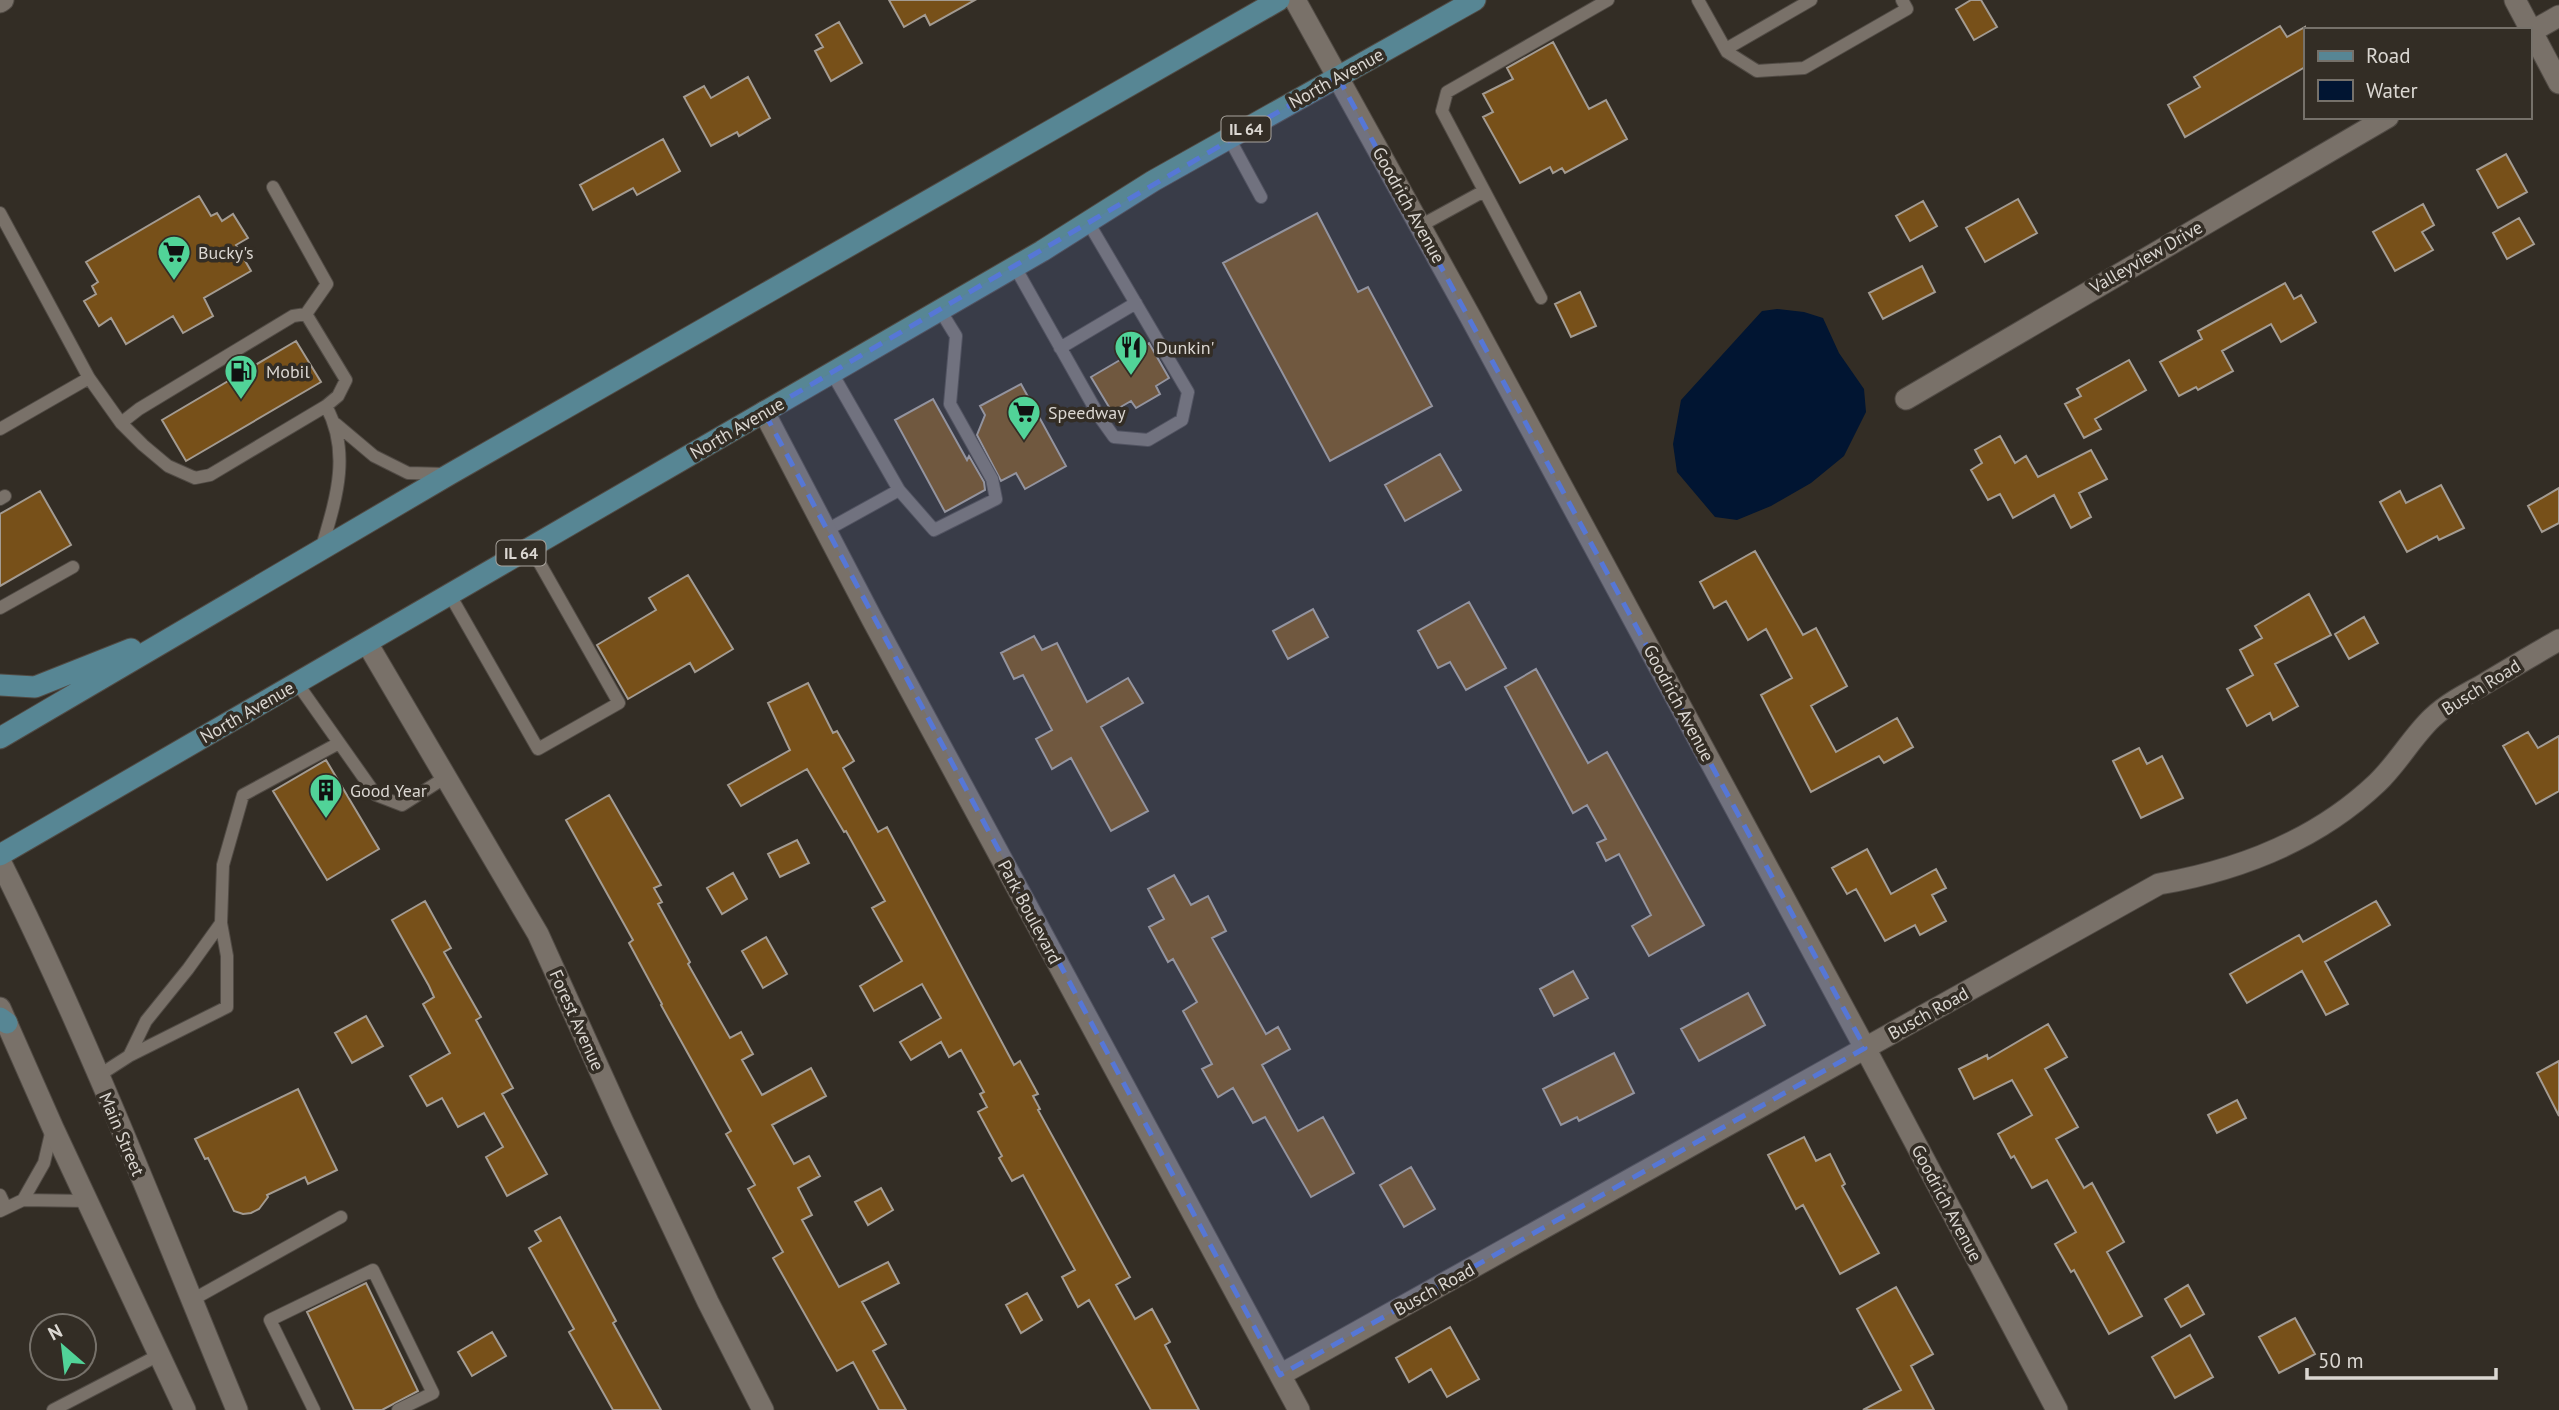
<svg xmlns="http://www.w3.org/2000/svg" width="2559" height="1410" viewBox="0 0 2559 1410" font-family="'PT Sans',sans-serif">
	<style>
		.water { fill: #011532 }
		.building { fill: #775019; stroke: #a39b92; stroke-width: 2 }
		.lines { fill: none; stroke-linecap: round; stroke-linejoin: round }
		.service-casing { stroke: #514b45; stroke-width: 14 }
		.minor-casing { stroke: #514b45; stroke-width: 23 }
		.tertiary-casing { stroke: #514b45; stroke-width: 23 }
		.primary-casing { stroke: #514b45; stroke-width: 23 }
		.service { stroke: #797169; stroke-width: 12 }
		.minor { stroke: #797169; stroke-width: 21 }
		.tertiary { stroke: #797169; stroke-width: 21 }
		.primary { stroke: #578694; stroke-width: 21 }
		.marked { fill: #5677d6; fill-opacity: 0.2; stroke: #5677d6; stroke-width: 5; stroke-dasharray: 14 9; stroke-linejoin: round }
		.labels { text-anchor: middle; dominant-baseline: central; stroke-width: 7; stroke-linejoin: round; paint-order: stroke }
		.shield { fill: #332d25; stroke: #a9a49e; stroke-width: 2 }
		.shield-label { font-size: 16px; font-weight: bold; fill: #dbd7d2 }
		.street-label { font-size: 18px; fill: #dbd7d2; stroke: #332d25 }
		.poi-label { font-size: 18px; fill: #dbd7d2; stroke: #332d25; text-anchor: start }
	</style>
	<rect width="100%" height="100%" fill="#332d25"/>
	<path class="water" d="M 1777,309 L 1804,312 L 1823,318 L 1839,353 L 1864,389 L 1866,412 L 1844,456 L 1811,483 L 1771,506 L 1737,520 L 1715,517 L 1677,472 L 1673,444 L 1681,400 L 1762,311 Z"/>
	<path class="building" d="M 889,0 L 975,0 L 930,25 L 925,15 L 904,27 Z
		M 1971,0 L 1981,0 L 1997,27 L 1974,40 L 1956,9 Z
		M 839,22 L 862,63 L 831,81 L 815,51 L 823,47 L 816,35 Z
		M 2280,26 L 2287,37 L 2305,27 L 2305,67 L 2185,137 L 2168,105 L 2200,87 L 2194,77 Z
		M 1553,42 L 1589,109 L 1606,100 L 1627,139 L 1565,173 L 1562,168 L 1553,173 L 1550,167 L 1520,183 L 1483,117 L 1493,112 L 1483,94 L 1513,79 L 1507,68 Z
		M 748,77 L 770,118 L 739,136 L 737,132 L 711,146 L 684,97 L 704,86 L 711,98 Z
		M 663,139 L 680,171 L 637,195 L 633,188 L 593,210 L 580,185 Z
		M 2506,154 L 2527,192 L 2498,208 L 2477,170 Z
		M 199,196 L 211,216 L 217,213 L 222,221 L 233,214 L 248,238 L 236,245 L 251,271 L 204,298 L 213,316 L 183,333 L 173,316 L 126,344 L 111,318 L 99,326 L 84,301 L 96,294 L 92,286 L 98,282 L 86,262 Z
		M 2018,199 L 2037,233 L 1985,262 L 1966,228 Z
		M 1923,201 L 1937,226 L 1910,241 L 1896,216 Z
		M 2423,204 L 2434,225 L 2422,232 L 2433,250 L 2395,271 L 2373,232 Z
		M 1317,213 L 1358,292 L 1368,287 L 1432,406 L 1330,461 L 1223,263 Z
		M 2519,218 L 2534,244 L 2507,259 L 2493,233 Z
		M 1922,266 L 1935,292 L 1883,319 L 1869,293 Z
		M 2285,283 L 2294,299 L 2301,295 L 2316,322 L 2281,342 L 2271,324 L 2222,351 L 2233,371 L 2198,390 L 2196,387 L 2179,396 L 2160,362 L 2202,339 L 2198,331 Z
		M 1580,292 L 1596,326 L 1571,337 L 1555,304 Z
		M 296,341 L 321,382 L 186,461 L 162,420 Z
		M 1149,343 L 1169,378 L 1156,386 L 1160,394 L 1136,408 L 1131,401 L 1112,412 L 1091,377 Z
		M 2129,360 L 2146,390 L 2095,419 L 2101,429 L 2084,438 L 2065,404 L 2081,396 L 2077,389 Z
		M 1021,384 L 1066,466 L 1025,489 L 1016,473 L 1001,481 L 977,435 L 985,415 L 980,406 Z
		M 933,399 L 967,460 L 969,456 L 984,482 L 985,490 L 945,512 L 895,420 Z
		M 2000,436 L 2015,463 L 2026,456 L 2038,477 L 2091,450 L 2107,479 L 2079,493 L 2091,517 L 2071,528 L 2054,495 L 2013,518 L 2000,494 L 1988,500 L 1971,470 L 1982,463 L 1975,450 Z
		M 1440,454 L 1461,490 L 1405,521 L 1385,485 Z
		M 2441,485 L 2464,528 L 2439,540 L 2437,536 L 2407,552 L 2380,502 L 2400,491 L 2406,503 Z
		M 2559,488 L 2559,523 L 2542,532 L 2528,506 Z
		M 40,491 L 71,545 L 0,586 L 0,514 Z
		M 1755,551 L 1803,635 L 1816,628 L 1847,686 L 1811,706 L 1836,752 L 1897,718 L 1913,747 L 1884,763 L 1879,756 L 1811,792 L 1761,695 L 1792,678 L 1766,629 L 1748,640 L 1726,601 L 1714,608 L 1700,582 Z
		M 688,575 L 733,649 L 695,672 L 690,663 L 628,699 L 597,645 L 656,610 L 649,598 Z
		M 2309,594 L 2331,635 L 2275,664 L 2298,706 L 2273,720 L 2270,713 L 2247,726 L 2227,689 L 2253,675 L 2240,650 L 2262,638 L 2255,626 Z
		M 1469,602 L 1506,668 L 1466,690 L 1450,662 L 1438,668 L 1418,631 Z
		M 1313,609 L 1328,637 L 1288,659 L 1273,631 Z
		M 2364,617 L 2378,643 L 2349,659 L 2335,634 Z
		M 1034,636 L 1042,650 L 1057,643 L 1087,702 L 1128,678 L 1143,703 L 1101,727 L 1148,811 L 1111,831 L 1071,758 L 1052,769 L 1036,739 L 1052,730 L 1023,675 L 1014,679 L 1001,653 Z
		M 1536,669 L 1588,763 L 1607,752 L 1704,925 L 1649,956 L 1632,926 L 1651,915 L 1619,854 L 1606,861 L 1597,843 L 1606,839 L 1587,805 L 1573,813 L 1505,687 Z
		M 808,683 L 833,733 L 837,731 L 854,761 L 843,768 L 878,832 L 887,827 L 1014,1065 L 1020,1061 L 1038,1094 L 1033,1096 L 1040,1109 L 1038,1110 L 1130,1277 L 1116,1285 L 1135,1319 L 1152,1309 L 1170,1342 L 1165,1345 L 1199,1410 L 1151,1410 L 1089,1300 L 1078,1307 L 1062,1277 L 1075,1270 L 1023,1175 L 1012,1181 L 999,1158 L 1002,1156 L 978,1112 L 987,1107 L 980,1094 L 984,1092 L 961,1050 L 949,1057 L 941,1042 L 911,1060 L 900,1042 L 941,1018 L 922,984 L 874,1011 L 860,986 L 902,961 L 872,908 L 885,901 L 846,831 L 844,832 L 807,769 L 741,806 L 728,785 L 790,750 L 768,703 Z
		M 2528,732 L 2538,748 L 2559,736 L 2559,791 L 2536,804 L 2503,746 Z
		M 2139,748 L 2147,764 L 2162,756 L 2183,798 L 2141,818 L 2113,761 Z
		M 326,760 L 379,849 L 327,880 L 273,791 Z
		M 609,795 L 661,885 L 654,888 L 662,902 L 658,904 L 690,962 L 688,964 L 730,1038 L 741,1032 L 753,1054 L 742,1060 L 762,1095 L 811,1068 L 826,1096 L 772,1125 L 794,1164 L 809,1156 L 820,1176 L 798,1188 L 812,1215 L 802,1220 L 839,1287 L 888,1262 L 899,1283 L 862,1302 L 886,1344 L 873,1351 L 906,1410 L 879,1410 L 853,1362 L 837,1371 L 773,1258 L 783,1252 L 748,1189 L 755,1185 L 726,1134 L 731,1131 L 661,1005 L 662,1004 L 629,943 L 633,940 L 566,820 Z
		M 797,840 L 809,863 L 780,877 L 768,854 Z
		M 1867,849 L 1891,894 L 1936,869 L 1946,888 L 1932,895 L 1946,921 L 1920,935 L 1915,925 L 1885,941 L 1856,889 L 1847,894 L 1832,868 Z
		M 733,873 L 747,899 L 722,914 L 707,888 Z
		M 1174,875 L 1191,905 L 1208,896 L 1226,931 L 1212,938 L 1266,1034 L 1278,1027 L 1290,1049 L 1262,1065 L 1298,1131 L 1323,1117 L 1354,1173 L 1311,1197 L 1265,1117 L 1253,1123 L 1233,1088 L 1218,1097 L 1202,1069 L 1212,1064 L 1183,1011 L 1197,1002 L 1173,959 L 1168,962 L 1149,927 L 1164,919 L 1148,889 Z
		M 425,901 L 451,948 L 444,952 L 481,1017 L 476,1020 L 513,1088 L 502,1094 L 547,1174 L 507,1196 L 486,1157 L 503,1147 L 484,1113 L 458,1127 L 442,1098 L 427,1106 L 410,1076 L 450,1053 L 423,1004 L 434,997 L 429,986 L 392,920 Z
		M 2376,901 L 2390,925 L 2325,962 L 2348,1004 L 2326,1015 L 2302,971 L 2247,1003 L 2230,974 L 2299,935 L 2303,942 Z
		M 766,937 L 787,974 L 763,988 L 742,951 Z
		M 1573,971 L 1588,998 L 1554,1016 L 1540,989 Z
		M 1748,993 L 1765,1025 L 1699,1061 L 1681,1029 Z
		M 366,1016 L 383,1046 L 352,1063 L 335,1033 Z
		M 2048,1024 L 2067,1057 L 2045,1069 L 2078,1127 L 2056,1139 L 2084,1188 L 2092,1183 L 2124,1242 L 2107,1252 L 2142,1316 L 2109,1334 L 2074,1270 L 2071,1272 L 2055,1244 L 2076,1232 L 2047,1180 L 2032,1188 L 2014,1156 L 2011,1158 L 1998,1134 L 2032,1115 L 2012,1080 L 1974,1099 L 1959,1069 L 1987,1055 L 1988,1059 Z
		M 1614,1053 L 1634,1093 L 1579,1121 L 1577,1117 L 1561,1125 L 1543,1089 Z
		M 2559,1061 L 2559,1116 L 2537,1073 Z
		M 298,1089 L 337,1170 L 308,1184 L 305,1177 L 267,1195 L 268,1197 L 259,1209 L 251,1213 L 243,1214 L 234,1211 L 208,1158 L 205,1159 L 195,1139 Z
		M 2237,1100 L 2246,1118 L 2217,1133 L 2208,1115 Z
		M 1804,1137 L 1816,1161 L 1830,1154 L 1845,1184 L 1842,1186 L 1879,1253 L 1840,1274 L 1803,1205 L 1796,1209 L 1768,1155 Z
		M 1411,1167 L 1435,1209 L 1404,1227 L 1380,1185 Z
		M 881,1188 L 893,1210 L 868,1225 L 855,1202 Z
		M 560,1217 L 616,1321 L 613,1323 L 661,1410 L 613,1410 L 569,1332 L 574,1329 L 529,1248 L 541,1241 L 535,1231 Z
		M 366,1283 L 418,1391 L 382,1410 L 354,1410 L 307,1312 Z
		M 2188,1285 L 2204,1314 L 2181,1327 L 2165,1299 Z
		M 1896,1287 L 1933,1354 L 1911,1366 L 1934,1410 L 1863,1410 L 1901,1390 L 1857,1309 Z
		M 1027,1293 L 1042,1320 L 1021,1333 L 1006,1305 Z
		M 2295,1318 L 2315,1354 L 2279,1373 L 2259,1337 Z
		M 1450,1327 L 1479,1379 L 1447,1397 L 1431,1369 L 1409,1382 L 1396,1358 Z
		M 492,1332 L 506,1356 L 472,1376 L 458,1352 Z
		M 2190,1335 L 2213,1377 L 2175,1398 L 2152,1357 Z"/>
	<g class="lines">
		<defs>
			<path id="service" d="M 1698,0 L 1727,52 L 1757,71 L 1804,68 L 1907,9 L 1902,0
				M 1726,49 L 1811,0
				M 1229,138 L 1261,197
				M 273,187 L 327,284 L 306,314
				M 0,213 L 89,378 L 121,423 L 143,445 L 168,466 L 195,478 L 210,475 L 326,406 C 352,454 335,502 321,550
				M 1420,226 L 1484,191
				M 1015,267 L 1099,416 L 1114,437 L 1148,440 L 1182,420 L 1188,392 L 1088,222
				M 1541,298 L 1442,111 L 1447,92 L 1608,0
				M 1060,348 L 1136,303
				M 121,423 L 139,409 L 293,316 L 306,314 L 346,380 L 338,396 L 326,406
				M 336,424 L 374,456 L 408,473 L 446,474
				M 0,429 L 89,378
				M 899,490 L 934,530 L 996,499 L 992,479 L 950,404 L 956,336 L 940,310
				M 0,499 L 5,496
				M 825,531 L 899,490 L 832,373
				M 450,595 L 538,749 L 619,703 L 531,548
				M 0,608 L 73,567
				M 297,683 L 376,795 L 402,805 L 446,777
				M 129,1056 L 227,1007 L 227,956 L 221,923
				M 98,1076 L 129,1056 L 146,1021 L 188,969 L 221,923 L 223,865 L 243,795 L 339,743
				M 0,1195 L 6,1208
				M 23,1200 L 44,1163 L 52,1129
				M 0,1211 L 23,1200 L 87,1201
				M 192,1300 L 341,1217
				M 53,1410 L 159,1355
				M 314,1410 L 270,1320 L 373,1270 L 433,1393 L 398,1410"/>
			<path id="minor" d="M 1295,0 L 1471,318 L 1865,1048 L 2057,1410
				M 2515,0 L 2559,83
				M 0,2 L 3,0
				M 2529,33 L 2559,16
				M 1906,399 L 2388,117
				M 764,412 L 872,619 L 1299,1410
				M 367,643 L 538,934 L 623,1122 L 708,1302 L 763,1410
				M 1280,1375 L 2159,884 C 2240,870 2317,840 2377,783 C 2398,763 2412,737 2432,718 C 2447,704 2464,695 2481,686 C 2507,670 2533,655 2559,640"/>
			<path id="tertiary" d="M 0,861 C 89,1039 161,1226 237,1410
				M 0,1008 L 53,1128 L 185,1410"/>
			<path id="primary" d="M 0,685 L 35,687 L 131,649
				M 0,738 L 450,474 L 1279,0
				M 0,855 L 1042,251 L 1153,181 L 1475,0
				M 0,1018 L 7,1023"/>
		</defs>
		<use href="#service" class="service-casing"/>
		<use href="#minor" class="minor-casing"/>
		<use href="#tertiary" class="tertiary-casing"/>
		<use href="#primary" class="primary-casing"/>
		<use href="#service" class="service"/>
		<use href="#minor" class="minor"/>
		<use href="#tertiary" class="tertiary"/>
		<use href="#primary" class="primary"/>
	</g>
	<path class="marked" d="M 1338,77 L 1865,1048 L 1280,1375 L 764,412 Z"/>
	<defs>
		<symbol id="supermarket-pin" viewBox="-11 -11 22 30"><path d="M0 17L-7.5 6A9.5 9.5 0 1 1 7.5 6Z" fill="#51d398" stroke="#332d25"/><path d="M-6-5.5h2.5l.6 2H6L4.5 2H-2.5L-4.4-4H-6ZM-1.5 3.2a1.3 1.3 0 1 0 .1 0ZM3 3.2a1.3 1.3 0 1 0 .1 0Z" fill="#111"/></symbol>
		<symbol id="restaurant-pin" viewBox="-11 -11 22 30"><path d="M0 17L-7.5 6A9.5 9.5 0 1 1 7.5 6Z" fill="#51d398" stroke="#332d25"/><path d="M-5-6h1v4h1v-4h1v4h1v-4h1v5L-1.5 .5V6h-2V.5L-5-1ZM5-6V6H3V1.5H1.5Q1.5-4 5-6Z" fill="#111"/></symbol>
		<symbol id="fuel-pin" viewBox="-11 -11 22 30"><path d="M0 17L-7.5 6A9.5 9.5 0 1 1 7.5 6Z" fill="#51d398" stroke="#332d25"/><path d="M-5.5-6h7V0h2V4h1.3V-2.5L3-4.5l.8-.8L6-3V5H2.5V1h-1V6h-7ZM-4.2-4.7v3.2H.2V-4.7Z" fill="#111"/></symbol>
		<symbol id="building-pin" viewBox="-11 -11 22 30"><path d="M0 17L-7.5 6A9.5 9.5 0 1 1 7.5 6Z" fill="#51d398" stroke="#332d25"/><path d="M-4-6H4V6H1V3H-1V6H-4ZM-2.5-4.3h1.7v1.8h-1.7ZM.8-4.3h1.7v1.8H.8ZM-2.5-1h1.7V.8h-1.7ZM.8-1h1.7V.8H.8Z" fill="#111"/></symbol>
	</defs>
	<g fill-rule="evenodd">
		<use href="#supermarket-pin" x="155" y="233" width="38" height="52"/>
		<use href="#restaurant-pin" x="1112" y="328" width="38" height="52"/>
		<use href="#fuel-pin" x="222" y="352" width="38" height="52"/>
		<use href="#supermarket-pin" x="1005" y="393" width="38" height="52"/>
		<use href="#building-pin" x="307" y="771" width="38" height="52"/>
	</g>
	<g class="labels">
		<g class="shield">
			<rect x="1221.5" y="116.5" width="49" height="25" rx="5"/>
			<rect x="496.5" y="540.5" width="49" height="25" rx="5"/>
		</g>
		<g class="shield-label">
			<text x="1246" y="129">IL 64</text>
			<text x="521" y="553">IL 64</text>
		</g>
		<g class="street-label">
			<text transform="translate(1336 78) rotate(-29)">North Avenue</text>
			<text transform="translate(1409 205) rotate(61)">Goodrich Avenue</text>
			<text transform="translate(2146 257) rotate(-30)">Valleyview Drive</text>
			<text transform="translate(737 428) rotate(-30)">North Avenue</text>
			<text transform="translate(2481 687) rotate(-32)">Busch Road</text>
			<text transform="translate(1679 703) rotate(62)">Goodrich Avenue</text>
			<text transform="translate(247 712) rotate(-30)">North Avenue</text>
			<text transform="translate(1030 912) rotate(62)">Park Boulevard</text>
			<text transform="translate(1928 1013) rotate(-29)">Busch Road</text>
			<text transform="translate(577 1020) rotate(66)">Forest Avenue</text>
			<text transform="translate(122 1134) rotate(67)">Main Street</text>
			<text transform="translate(1947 1203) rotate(62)">Goodrich Avenue</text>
			<text transform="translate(1434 1289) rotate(-29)">Busch Road</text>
		</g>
		<g class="poi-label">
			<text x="198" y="252">Bucky's</text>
			<text x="1156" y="347">Dunkin'</text>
			<text x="266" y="371">Mobil</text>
			<text x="1048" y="412">Speedway</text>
			<text x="350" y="790">Good Year</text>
		</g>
	</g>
	<rect x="2304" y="28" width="228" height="91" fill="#332d25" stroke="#76716a" stroke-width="2"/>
	<rect x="2318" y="51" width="35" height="10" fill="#578694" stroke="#76716a" stroke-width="2"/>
	<text x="2366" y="63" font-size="21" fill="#dbd7d2">Road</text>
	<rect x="2318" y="80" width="35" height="21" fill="#011532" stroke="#76716a" stroke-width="2"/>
	<text x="2366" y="98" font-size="21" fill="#dbd7d2">Water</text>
	<g transform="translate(63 1347) rotate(332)"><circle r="33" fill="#332d25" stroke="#76716a" stroke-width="2"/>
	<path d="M0-5L12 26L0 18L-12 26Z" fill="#51d398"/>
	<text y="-10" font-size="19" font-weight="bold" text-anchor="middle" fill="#dbd7d2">N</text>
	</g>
	<path d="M2307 1368v10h189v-10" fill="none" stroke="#dbd7d2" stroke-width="3.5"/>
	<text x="2318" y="1368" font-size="21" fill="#dbd7d2" stroke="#332d25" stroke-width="5" paint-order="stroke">50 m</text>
</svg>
